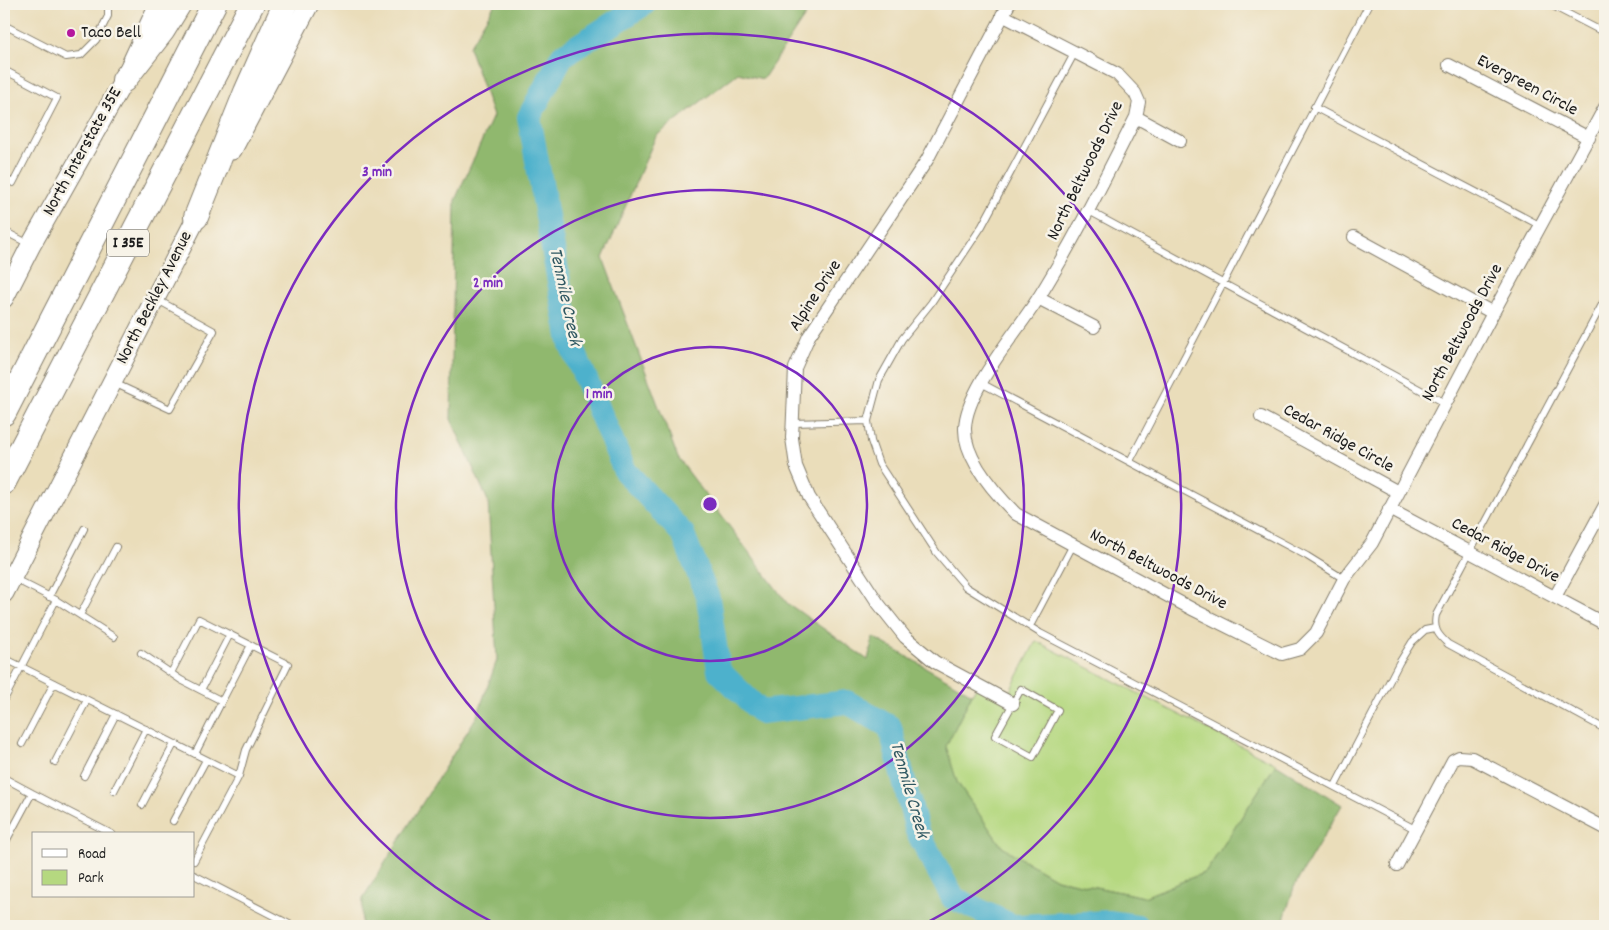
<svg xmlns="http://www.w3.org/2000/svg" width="1609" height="930" viewBox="0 0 1609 930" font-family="Dekko,sans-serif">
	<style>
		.green { fill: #b5d880; stroke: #687a4e }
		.forest { fill: #90b86e; stroke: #566a45 }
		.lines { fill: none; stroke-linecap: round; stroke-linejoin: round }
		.river { stroke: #4db1cc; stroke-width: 24 }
		.lane-casing { stroke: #837c6b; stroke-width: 8 }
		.street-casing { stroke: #837c6b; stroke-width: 14 }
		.secondary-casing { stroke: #837c6b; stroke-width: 21 }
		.highway-casing { stroke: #837c6b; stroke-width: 26 }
		.lane { stroke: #fff; stroke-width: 6 }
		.street { stroke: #fff; stroke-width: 12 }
		.secondary { stroke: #fff; stroke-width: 19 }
		.highway { stroke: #fff; stroke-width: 24 }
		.ring { fill: none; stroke: #7b2cbf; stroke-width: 2.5 }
		.poi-dot { fill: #b5179e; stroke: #f7f3e8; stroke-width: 2 }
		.labels { text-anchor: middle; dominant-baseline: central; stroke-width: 5; stroke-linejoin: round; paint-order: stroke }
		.shield { fill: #f7f3e8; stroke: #5e5c59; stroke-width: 1 }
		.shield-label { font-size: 16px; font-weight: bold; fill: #1c1c1c }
		.poi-label { font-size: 18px; fill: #1c1c1c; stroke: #f7f3e8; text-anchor: start }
		.street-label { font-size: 18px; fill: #1c1c1c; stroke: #f7f3e8 }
		.water-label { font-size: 19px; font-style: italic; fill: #305862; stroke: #f7f3e8 }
		.centre { fill: #7b2cbf; stroke: #f7f3e8; stroke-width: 2.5 }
		.ring-label { font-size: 15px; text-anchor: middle; font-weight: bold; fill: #7b2cbf; stroke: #f7f3e8; stroke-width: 5; stroke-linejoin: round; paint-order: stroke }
	</style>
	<rect width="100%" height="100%" fill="#f7f3e8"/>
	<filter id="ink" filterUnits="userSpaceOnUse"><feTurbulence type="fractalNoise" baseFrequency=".02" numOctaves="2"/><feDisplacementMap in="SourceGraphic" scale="10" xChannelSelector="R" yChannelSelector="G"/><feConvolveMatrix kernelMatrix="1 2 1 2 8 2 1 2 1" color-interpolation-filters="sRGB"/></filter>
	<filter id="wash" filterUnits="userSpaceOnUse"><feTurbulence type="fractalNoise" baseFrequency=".0096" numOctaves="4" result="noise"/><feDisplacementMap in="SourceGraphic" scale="20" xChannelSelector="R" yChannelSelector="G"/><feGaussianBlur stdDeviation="1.12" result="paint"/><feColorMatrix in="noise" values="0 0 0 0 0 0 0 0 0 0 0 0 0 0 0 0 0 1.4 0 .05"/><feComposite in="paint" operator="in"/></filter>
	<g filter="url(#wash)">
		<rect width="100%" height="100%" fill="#eaddba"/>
		<path class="green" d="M 1036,641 L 1276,764 L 1206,872 L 1144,897 L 1056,879 L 1002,847 L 957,782 L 945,747 L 981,677 L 1010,691 Z"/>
		<path class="forest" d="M 495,4 L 813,4 L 763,79 L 738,73 L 656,136 L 603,258 L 678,458 L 787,603 L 868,660 L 873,637 L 972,694 L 946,746 L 957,782 L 1002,847 L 1056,879 L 1144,897 L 1206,872 L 1276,764 L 1342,805 L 1294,887 L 1282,926 L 361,926 L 363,898 L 477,716 L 497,660 L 488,501 L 451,419 L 455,200 L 493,116 L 469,47 Z"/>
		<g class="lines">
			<path class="river" d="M 644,4 L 562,56 L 529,117 L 570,342 L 625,471 L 683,534 L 708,598 L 719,671 L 761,712 L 847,702 L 890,727 L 917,831 L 953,898 L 1013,926
				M 1018,926 L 1109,922 L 1137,926"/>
		</g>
	</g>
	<g filter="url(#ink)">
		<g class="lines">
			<defs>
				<path id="lane" d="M 1549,4 L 1605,33
					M 4,25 L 66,57 L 81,55 L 96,40 L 108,16 L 108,4
					M 1075,52 L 982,226 L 931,303 L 902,339 L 879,380 L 868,421 L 871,441 L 879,464 L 937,553 L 966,587 L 1040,633 L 1415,829
					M 4,70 L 57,98 L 13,183 L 4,178
					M 1314,107 L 1541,226
					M 1089,211 L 1445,403
					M 4,231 L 29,244
					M 1605,299 L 1436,615 C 1433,629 1438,635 1448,644 L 1605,729
					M 114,383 L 170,409 L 214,331 L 156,299
					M 981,383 L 1307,556 L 1344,579
					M 792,423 L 868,421
					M 1130,461 L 1369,4
					M 49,597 L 84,529
					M 56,600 L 114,637
					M 80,615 L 116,547
					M 1030,626 L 1073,545
					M 141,653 L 181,680 L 222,701 L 195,754
					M 4,658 L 239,776 L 194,861
					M 171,673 L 199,619 L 288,664 L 246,750 L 239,776
					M 1021,689 L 1058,710 L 1033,757 L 995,736 Z
					M 201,690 L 230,634
					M 4,700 L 56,600 L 13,578
					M 222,701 L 251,645
					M 22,744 L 54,683
					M 55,762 L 87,700
					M 84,776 L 116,714
					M 4,778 L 32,793
					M 1335,786 L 1399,663 L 1412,642 L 1425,630 L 1435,628
					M 114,791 L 146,729
					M 142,805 L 174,744
					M 173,821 L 206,760
					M 4,845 L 32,793 L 112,834
					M 194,875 L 293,926"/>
				<path id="street" d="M 1009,4 L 927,160 L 809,336 L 795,368 L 792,438 L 796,466 L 809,497 L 878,603 L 905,637 L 935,662 L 1013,704
					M 1002,15 L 1117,74 L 1135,93 L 1139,102 L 1136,117 C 1105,178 1075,239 1039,297 C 1018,331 966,389 965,428 C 964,459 996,494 1016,514 L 1194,610 L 1282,654 L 1300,649 L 1316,633 L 1344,579 L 1372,543 L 1493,313 L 1605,107
					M 1449,65 L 1589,138
					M 1136,117 L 1180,141
					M 1354,237 L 1493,313
					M 1038,298 L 1094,327
					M 1261,417 L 1398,492
					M 1389,509 L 1605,624
					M 1555,597 L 1605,505
					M 1397,865 L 1453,760 L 1459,757 L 1472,758 L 1605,828"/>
				<path id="secondary" d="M 232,150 L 309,4
					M 4,298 L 31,245 L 124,80 L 159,4
					M 4,593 L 203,205"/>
				<path id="highway" d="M 124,80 L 163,30 L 179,4
					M 196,217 L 246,92 L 285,4
					M 4,413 L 214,4
					M 4,482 L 252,4"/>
			</defs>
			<use href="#lane" class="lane-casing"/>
			<use href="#street" class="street-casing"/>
			<use href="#secondary" class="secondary-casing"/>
			<use href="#highway" class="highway-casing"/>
			<use href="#lane" class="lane"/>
			<use href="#street" class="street"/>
			<use href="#secondary" class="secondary"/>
			<use href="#highway" class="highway"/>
		</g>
	</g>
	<g class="ring">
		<circle cx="710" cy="504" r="157"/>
		<circle cx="710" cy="504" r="314"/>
		<path d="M500 926A471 471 0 1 1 920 926"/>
	</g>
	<circle class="poi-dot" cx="71" cy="33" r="5"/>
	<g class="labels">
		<rect class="shield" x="107" y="229.5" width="42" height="27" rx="4"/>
		<g class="shield-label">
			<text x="128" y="243">I 35E</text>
		</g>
		<g class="poi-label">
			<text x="81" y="33">Taco Bell</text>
		</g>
		<g class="street-label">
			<text transform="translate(1527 86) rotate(28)">Evergreen Circle</text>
			<text transform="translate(83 152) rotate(-61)">North Interstate 35E</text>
			<text transform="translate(1086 171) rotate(-64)">North Beltwoods Drive</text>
			<text transform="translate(816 296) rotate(-57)">Alpine Drive</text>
			<text transform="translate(155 298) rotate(-63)">North Beckley Avenue</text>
			<text transform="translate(1463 333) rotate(-62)">North Beltwoods Drive</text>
			<text transform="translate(1338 439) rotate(29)">Cedar Ridge Circle</text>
			<text transform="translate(1505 551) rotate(28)">Cedar Ridge Drive</text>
			<text transform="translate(1158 570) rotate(28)">North Beltwoods Drive</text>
		</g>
		<g class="water-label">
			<text transform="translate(564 297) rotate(78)">Tenmile Creek</text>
			<text transform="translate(908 790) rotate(74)">Tenmile Creek</text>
		</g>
	</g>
	<circle cx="710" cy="504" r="8" class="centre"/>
	<g class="ring-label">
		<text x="377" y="176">3 min</text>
		<text x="488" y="287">2 min</text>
		<text x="599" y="398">1 min</text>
	</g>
	<rect width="1609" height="930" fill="none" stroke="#f7f3e8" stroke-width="20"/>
	<rect x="32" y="832" width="162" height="65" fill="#f7f3e8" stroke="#9f9d96"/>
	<rect x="42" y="849" width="25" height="8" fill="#ffffff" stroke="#9f9d96"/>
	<text x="78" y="858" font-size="15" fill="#1c1c1c">Road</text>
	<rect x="42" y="870" width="25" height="15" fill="#b5d880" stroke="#9f9d96"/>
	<text x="78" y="882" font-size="15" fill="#1c1c1c">Park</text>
</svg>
